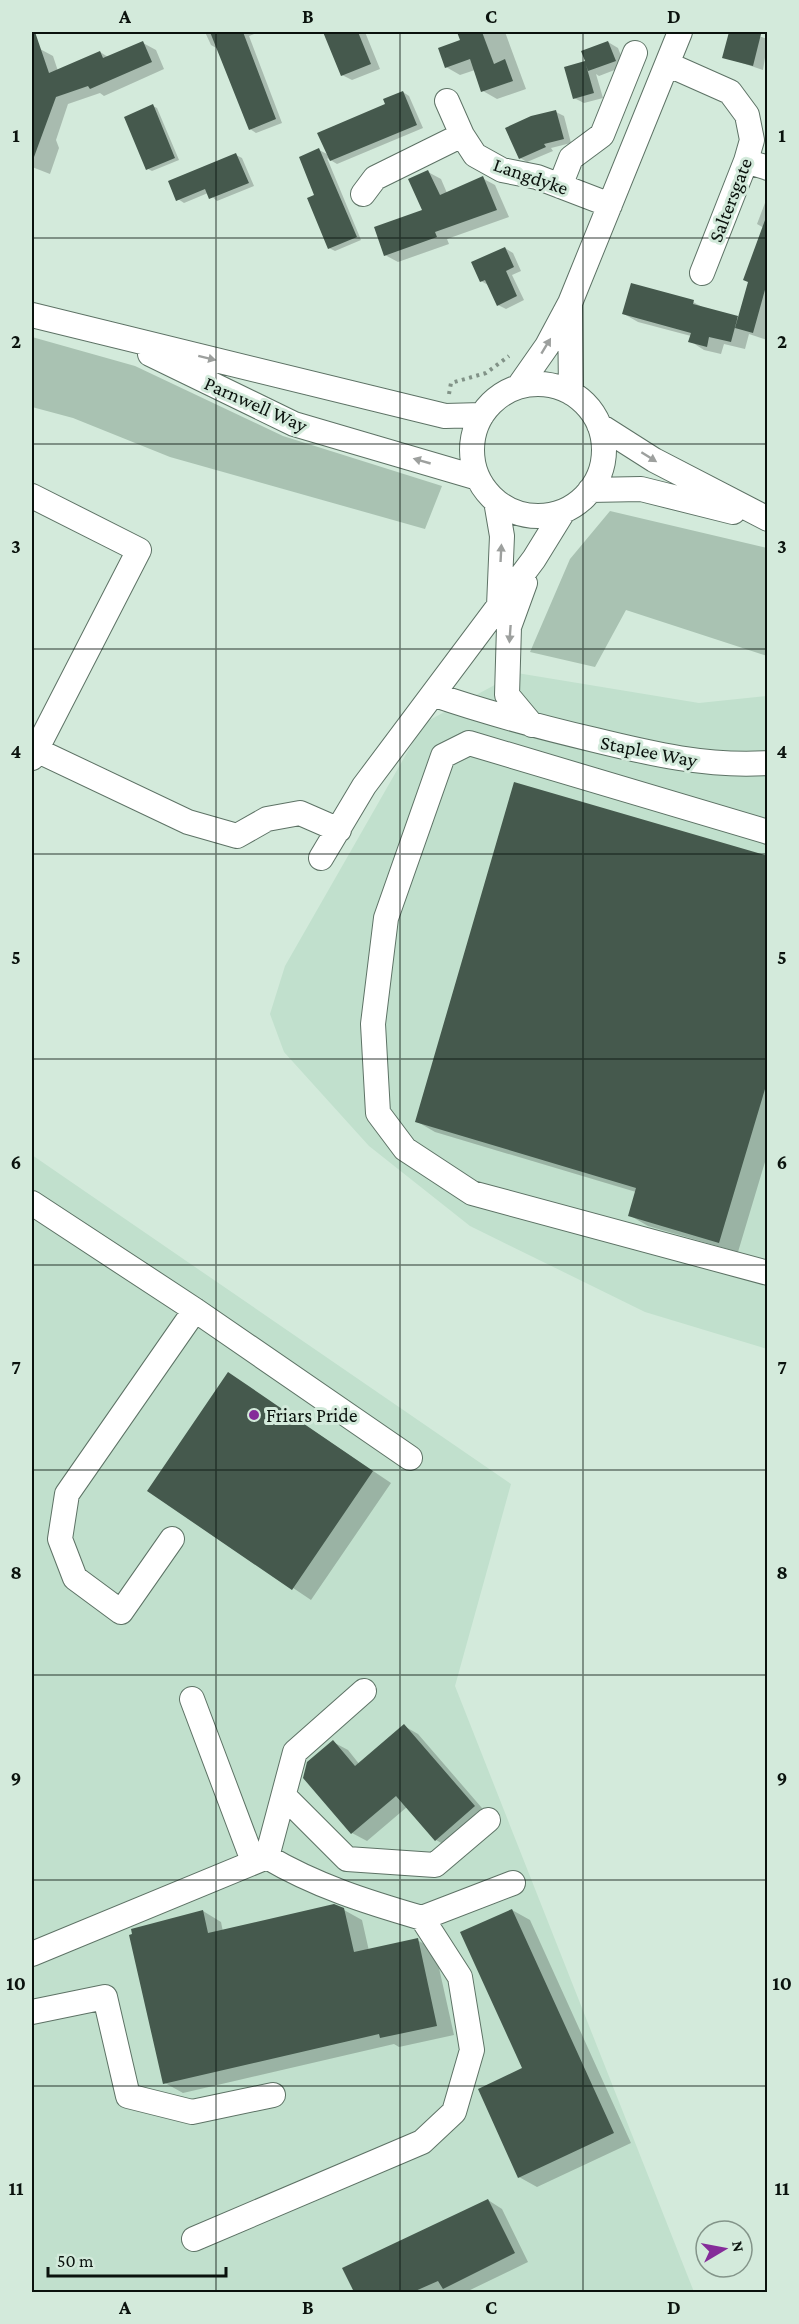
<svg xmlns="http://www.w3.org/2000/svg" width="799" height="2324" viewBox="0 0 799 2324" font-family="'Crimson Pro',serif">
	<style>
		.built { fill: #c1e0cd }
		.green { fill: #a9c2b2 }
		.shadow { fill: #0003 }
		.building { fill: #45594d }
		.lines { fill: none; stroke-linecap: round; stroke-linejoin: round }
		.minor-casing { stroke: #5d7265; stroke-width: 26 }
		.path { stroke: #819287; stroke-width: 4; stroke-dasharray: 3 4.5; stroke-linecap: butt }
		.minor { stroke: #fff; stroke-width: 24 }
		.oneway { fill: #9da09e }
		.grid { fill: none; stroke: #0a120d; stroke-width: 1.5; stroke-opacity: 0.55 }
		.poi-dot { fill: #852c99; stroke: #d3eadb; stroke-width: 2 }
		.labels { text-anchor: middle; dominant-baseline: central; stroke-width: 6; stroke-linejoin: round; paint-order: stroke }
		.street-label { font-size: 20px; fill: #0a120d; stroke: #d3eadb }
		.poi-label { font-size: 20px; fill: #0a120d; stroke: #d3eadb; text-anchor: start }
		.neatline { fill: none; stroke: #0a120d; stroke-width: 2 }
		.grid-label { font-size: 20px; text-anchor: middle; font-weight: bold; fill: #0a120d }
	</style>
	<rect width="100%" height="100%" fill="#d3eadb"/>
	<path class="built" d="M 517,673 L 699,703 L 767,696 L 767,1349 L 645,1312 L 470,1226 L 369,1146 L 284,1052 L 270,1014 L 285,966 L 424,723 Z
		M 32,1155 L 511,1484 L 455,1686 L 694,2292 L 32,2292 Z"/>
	<path class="green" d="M 32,337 L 135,366 L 283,436 L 442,486 L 425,529 L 170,457 L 73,418 L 32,407 Z
		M 610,511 L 767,548 L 767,656 L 626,610 L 595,667 L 530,652 L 570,559 Z"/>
	<path class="shadow" d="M 205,32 L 259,32 L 249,36 L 282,123 L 256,133 L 250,129 L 218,49 L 211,45 Z
		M 325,32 L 365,32 L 380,69 L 352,80 L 342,75 Z
		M 459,32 L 505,32 L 526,89 L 497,99 L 483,91 L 475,70 L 460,75 L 446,67 L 462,41 Z
		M 731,32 L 745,32 L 768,39 L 763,70 L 724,57 Z
		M 608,42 L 618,48 L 625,66 L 599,76 L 596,74 L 603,98 L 584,103 L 574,98 L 587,62 Z
		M 143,43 L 156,50 L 164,69 L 104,96 L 100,93 L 68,104 L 56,140 L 59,148 L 50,174 L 32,167 L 32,52 L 40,49 L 53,56 L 58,71 L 100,52 L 108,57 Z
		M 403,92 L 409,96 L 423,128 L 337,164 L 327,158 L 361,240 L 335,251 L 329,248 L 316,196 L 319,150 L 329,155 Z
		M 153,106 L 157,108 L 179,160 L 152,171 L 148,169 Z
		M 556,112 L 564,116 L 571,143 L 551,148 L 553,151 L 527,162 L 520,158 Z
		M 236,155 L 242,158 L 254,186 L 217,201 L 208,193 L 184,203 L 178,199 Z
		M 428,172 L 441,179 L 447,193 L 482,178 L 495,185 L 509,217 L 447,239 L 449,244 L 398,262 L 385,255 L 424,210 Z
		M 768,195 L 767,340 L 749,334 L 745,349 L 724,344 L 721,354 L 704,350 L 690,341 L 691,336 L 638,322 L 624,314 L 693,302 L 706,309 L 739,319 L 764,228 L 757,224 Z
		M 505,248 L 513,253 L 521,271 L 512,275 L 524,300 L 506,309 L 498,305 L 488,285 L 481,281 Z
		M 768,858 L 768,1152 L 738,1252 L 648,1226 L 629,1215 L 636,1192 L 435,1132 L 416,1121 Z
		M 229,1374 L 391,1483 L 311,1600 L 149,1491 Z
		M 404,1726 L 418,1734 L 488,1815 L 450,1848 L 436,1840 L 407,1807 L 367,1841 L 352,1833 L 305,1777 L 333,1742 L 348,1750 L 360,1765 Z
		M 344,1910 L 362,1920 L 369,1951 L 417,1940 L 435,1950 L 454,2035 L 399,2047 L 394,2044 L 183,2093 L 165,2083 L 203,1911 L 221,1922 L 223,1932 Z
		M 512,1910 L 530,1920 L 631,2143 L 537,2187 L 519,2177 L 524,2069 Z
		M 488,2200 L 502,2209 L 528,2262 L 466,2292 L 356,2292 L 344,2268 Z"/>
	<path class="building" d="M 32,32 L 35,32 L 49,73 L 100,51 L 103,58 L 143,41 L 152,62 L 90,89 L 88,86 L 56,97 L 34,157 L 32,157 Z
		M 210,32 L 243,32 L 276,119 L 249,130 Z
		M 323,32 L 358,32 L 371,64 L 341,76 Z
		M 457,32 L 482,32 L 494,64 L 505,59 L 513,81 L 481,92 L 470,59 L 445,68 L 438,48 L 460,40 Z
		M 729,32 L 761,34 L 753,66 L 722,58 Z
		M 608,41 L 616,61 L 588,71 L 586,65 L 594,93 L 573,99 L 564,67 L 585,61 L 581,51 Z
		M 403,91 L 417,125 L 330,161 L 317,133 L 385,104 L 383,99 Z
		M 153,104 L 175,158 L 146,170 L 124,117 Z
		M 556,110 L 564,139 L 544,144 L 546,147 L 519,159 L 505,128 L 531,116 Z
		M 319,148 L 357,237 L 328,249 L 307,198 L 314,195 L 299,157 Z
		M 236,153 L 249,183 L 209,199 L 205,189 L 176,201 L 168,181 Z
		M 428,170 L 440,195 L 483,176 L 497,210 L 435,232 L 437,237 L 384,256 L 374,227 L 422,210 L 408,179 Z
		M 765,220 L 768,221 L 768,279 L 753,333 L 735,328 L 748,282 L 743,280 Z
		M 505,247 L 514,267 L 506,271 L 517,296 L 497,306 L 485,280 L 480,282 L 471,262 Z
		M 631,283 L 694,300 L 693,304 L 738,316 L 731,342 L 709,337 L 707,347 L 688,342 L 691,333 L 622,314 Z
		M 514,782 L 768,856 L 768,1079 L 719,1243 L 628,1216 L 636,1188 L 415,1122 Z
		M 228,1372 L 373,1471 L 292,1590 L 147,1491 Z
		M 404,1724 L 475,1806 L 435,1841 L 396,1796 L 351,1834 L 303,1778 L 307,1762 L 333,1740 L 355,1766 Z
		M 334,1904 L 344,1908 L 354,1952 L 418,1938 L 437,2026 L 380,2038 L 379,2034 L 163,2084 L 129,1935 L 132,1934 L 131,1929 L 203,1910 L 208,1933 Z
		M 512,1909 L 614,2133 L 518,2178 L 478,2089 L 522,2068 L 460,1932 Z
		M 488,2199 L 515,2253 L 443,2289 L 438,2281 L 413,2292 L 354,2292 L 342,2268 Z"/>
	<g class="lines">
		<defs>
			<path id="minor" d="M 667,64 L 730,92 L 747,115 L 752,140 L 746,161 L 702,273
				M 447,101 L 462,135 L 475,155 L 502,170 L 537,177 L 610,205
				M 746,161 L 768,168
				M 560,186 L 571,158 L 602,135 L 635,53
				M 363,194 L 375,178 L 462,135
				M 570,305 L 571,393
				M 32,315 L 445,416 L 482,415
				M 150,354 L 294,424 L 478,478
				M472 450a66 66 0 1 1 132 0a66 66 0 1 1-132 0Z
				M 519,386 L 547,346 L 570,303 L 680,32
				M 599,425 L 654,460 L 768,519
				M 590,490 L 641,489 L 733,512
				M 32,496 L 139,550 L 32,758
				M 496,501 L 502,536 L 499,606
				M 525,583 L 509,627 L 507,695 L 532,725
				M 435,695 C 487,713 540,727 595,740 C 652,754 708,767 768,763
				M 32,748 L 188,822 L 237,836 L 267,819 L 300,813 L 339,830
				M 768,832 L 469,743 L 443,756 L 386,918 L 373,1024 L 378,1113 L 405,1149 L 472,1193 L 768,1273
				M 321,858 L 364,786 L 534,559 L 563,512
				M 32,1203 L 195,1310 L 410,1458
				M 172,1539 L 121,1612 L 75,1578 L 60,1539 L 67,1494 L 195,1310
				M 192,1699 L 253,1861
				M 285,1797 L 347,1859 L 435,1865 L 488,1820
				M 267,1857 L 295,1752 L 364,1691
				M 422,1918 L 513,1883
				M 32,1954 L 267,1857 C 316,1886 367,1902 422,1918 L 460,1977 L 472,2050 L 454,2112 L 422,2142 L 194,2239
				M 32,2012 L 105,1997 L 128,2096 L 192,2112 L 273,2095"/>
		</defs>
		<use href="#minor" class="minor-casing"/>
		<path class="path" d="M 449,394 L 451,383 L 486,373 L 509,356"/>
		<use href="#minor" class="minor"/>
	</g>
	<defs><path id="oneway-solid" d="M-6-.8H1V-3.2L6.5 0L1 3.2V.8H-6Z" transform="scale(1.5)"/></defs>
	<g class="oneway">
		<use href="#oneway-solid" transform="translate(546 346) rotate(-59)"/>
		<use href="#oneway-solid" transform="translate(207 358) rotate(14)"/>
		<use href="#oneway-solid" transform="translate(649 457) rotate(32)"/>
		<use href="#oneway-solid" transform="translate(422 461) rotate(-164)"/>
		<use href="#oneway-solid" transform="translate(501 553) rotate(-87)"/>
		<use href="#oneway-solid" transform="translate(510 634) rotate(94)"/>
	</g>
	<path class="grid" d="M 216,32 L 216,2292M 400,32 L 400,2292M 583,32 L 583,2292M 32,238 L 768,238M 32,444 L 768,444M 32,649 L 768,649M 32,854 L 768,854M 32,1059 L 768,1059M 32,1265 L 768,1265M 32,1470 L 768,1470M 32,1675 L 768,1675M 32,1880 L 768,1880M 32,2086 L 768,2086"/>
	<circle class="poi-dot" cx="254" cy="1415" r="6"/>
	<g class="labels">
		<g class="street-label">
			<text transform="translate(531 176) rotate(19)">Langdyke</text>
			<text transform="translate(730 200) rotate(-69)">Saltersgate</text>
			<text transform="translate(256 404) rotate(24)">Parnwell Way</text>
			<text transform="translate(649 751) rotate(11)">Staplee Way</text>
		</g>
		<g class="poi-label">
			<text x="266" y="1415">Friars Pride</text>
		</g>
	</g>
	<rect width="799" height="2324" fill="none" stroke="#d3eadb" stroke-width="66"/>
	<g transform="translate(724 2249) rotate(80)"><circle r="28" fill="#d3eadb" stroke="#839489" stroke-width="1.5"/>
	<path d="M0-4.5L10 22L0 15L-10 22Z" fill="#852c99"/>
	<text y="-9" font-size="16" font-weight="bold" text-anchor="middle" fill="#0a120d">N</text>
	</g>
	<path d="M48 2267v9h178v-9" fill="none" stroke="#0a120d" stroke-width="3"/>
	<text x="57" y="2267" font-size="18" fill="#0a120d" stroke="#d3eadb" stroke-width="4.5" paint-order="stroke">50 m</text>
	<rect x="33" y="33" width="733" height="2258" class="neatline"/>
	<g class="grid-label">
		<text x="125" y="23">A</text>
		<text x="308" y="23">B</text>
		<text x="491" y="23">C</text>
		<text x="674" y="23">D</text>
		<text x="16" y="142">1</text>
		<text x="782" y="142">1</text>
		<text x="16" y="348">2</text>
		<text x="782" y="348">2</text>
		<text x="16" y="553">3</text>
		<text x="782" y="553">3</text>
		<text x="16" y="758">4</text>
		<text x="782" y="758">4</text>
		<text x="16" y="964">5</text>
		<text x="782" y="964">5</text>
		<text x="16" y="1169">6</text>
		<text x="782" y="1169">6</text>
		<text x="16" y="1374">7</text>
		<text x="782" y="1374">7</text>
		<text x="16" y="1579">8</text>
		<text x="782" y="1579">8</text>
		<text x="16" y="1785">9</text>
		<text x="782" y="1785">9</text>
		<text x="16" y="1990">10</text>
		<text x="782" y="1990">10</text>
		<text x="16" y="2195">11</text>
		<text x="782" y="2195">11</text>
		<text x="125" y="2314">A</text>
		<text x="308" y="2314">B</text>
		<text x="491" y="2314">C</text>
		<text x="674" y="2314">D</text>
	</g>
</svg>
